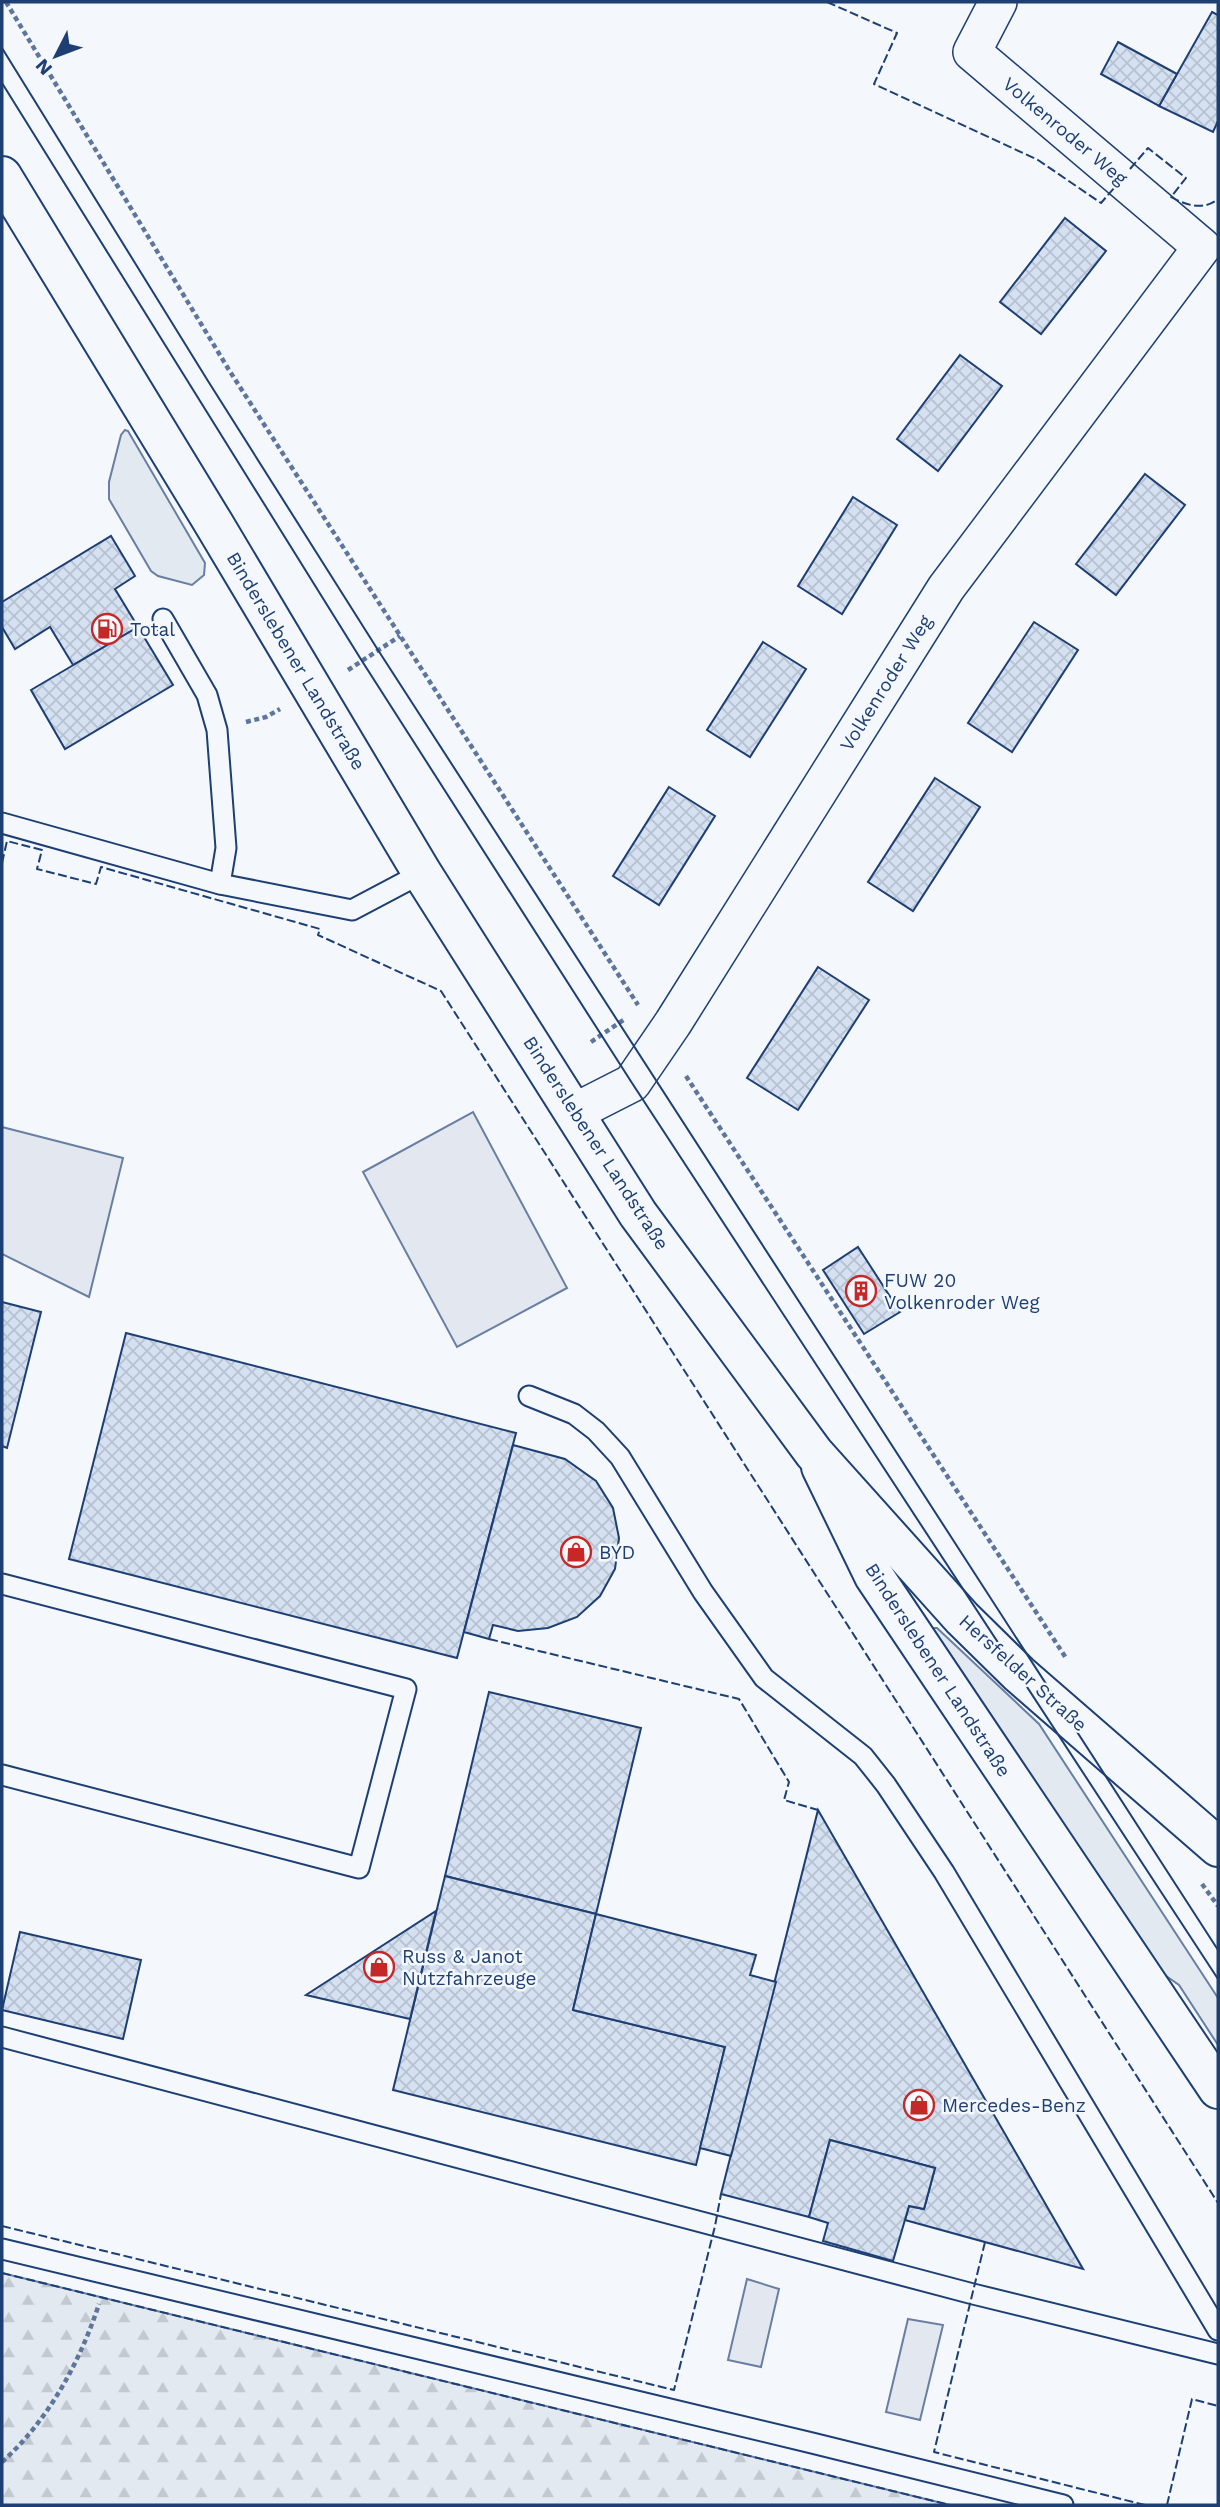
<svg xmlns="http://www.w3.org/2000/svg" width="1220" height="2507" font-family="'Work Sans',sans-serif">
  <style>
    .green { fill: #e3e9f0; stroke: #687fa3; stroke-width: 2 }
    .forest { fill: url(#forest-firs); stroke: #687fa3; stroke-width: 2 }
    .parking { fill: #e3e8f0; stroke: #687fa3; stroke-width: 2 }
    .building { fill: url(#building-cross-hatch); stroke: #1d3f73; stroke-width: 2 }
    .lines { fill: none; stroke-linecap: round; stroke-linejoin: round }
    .service-casing { stroke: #1d3f73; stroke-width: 23 }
    .minor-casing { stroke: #1d3f73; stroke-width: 40 }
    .tertiary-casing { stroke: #1d3f73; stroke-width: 42 }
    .secondary-casing { stroke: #1d3f73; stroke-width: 42 }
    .path { stroke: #5e769c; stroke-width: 4.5; stroke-dasharray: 5 3.5; stroke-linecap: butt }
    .service { stroke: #f4f7fb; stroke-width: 19 }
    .minor { stroke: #f4f7fb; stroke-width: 37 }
    .tertiary { stroke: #f4f7fb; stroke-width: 38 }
    .secondary { stroke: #f4f7fb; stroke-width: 38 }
    .tram { stroke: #1d3f73; stroke-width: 2 }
    .fence { stroke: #1d3f73; stroke-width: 2; stroke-dasharray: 9 3.5; stroke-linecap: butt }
    .labels { text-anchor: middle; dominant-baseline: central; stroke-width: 5; stroke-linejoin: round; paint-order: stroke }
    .street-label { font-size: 19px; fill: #1d3f73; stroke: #f4f7fb }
    .poi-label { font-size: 19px; fill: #1d3f73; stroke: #f4f7fb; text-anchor: start }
  </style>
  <defs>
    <pattern id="forest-firs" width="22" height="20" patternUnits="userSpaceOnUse" patternTransform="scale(1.75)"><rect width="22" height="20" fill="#e3e9f0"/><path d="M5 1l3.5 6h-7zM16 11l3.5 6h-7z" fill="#c2c9d1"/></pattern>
    <pattern id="building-cross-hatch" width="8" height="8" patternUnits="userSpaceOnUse" patternTransform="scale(1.75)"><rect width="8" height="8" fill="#d5e0f0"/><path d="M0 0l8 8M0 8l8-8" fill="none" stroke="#b6c1d1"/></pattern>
  </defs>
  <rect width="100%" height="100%" fill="#f4f7fb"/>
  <g class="green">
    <path d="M125,430L128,431L205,563L204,575L192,585L158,576L151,571L109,499V482L121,435Z"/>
    <path d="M932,1628H937L1039,1724L1218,1998V2045L1179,1985L1146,1962Z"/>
  </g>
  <path class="forest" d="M2,2273L950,2505H2Z"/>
  <g class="parking">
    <path d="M473,1112L567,1288L457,1347L363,1172Z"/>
    <path d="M2,1127L123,1158L89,1297L2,1254Z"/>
    <path d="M747,2279L779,2289L761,2367L728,2360Z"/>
    <path d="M908,2319L943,2325L920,2420L886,2412Z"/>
  </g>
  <g class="building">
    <path d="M1212,12L1218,15V121L1213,132L1159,106Z"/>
    <path d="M1118,42L1177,74L1159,106L1101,74Z"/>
    <path d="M1065,218L1106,251L1041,334L1000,302Z"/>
    <path d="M960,355L1002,386L938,471L897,439Z"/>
    <path d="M1145,474L1185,505L1116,595L1076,564Z"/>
    <path d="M853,497L897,525L842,614L798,586Z"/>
    <path d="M111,536L135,576L115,589L138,627L73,665L50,627L15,649L2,627V602Z"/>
    <path d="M1034,622L1078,650L1012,752L968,723Z"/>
    <path d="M138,627L173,685L65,749L31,690Z"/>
    <path d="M763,642L806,669L750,757L707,730Z"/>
    <path d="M935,778L980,807L913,911L868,882Z"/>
    <path d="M669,787L715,816L659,905L613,876Z"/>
    <path d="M818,967L869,1000L798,1110L747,1078Z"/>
    <path d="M858,1247L900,1312L864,1334L823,1270Z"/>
    <path d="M2,1302L41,1312L7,1448L2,1446Z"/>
    <path d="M126,1333L516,1433L457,1658L69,1559Z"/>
    <path d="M513,1445L565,1459L596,1481L613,1508L619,1538L615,1569L600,1596L577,1617L548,1628L518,1631L493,1625L489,1639L464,1632Z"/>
    <path d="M489,1692L641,1728L596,1914L445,1876Z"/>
    <path d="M818,1810L1083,2269L905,2220L909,2206L924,2209L935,2168L830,2140L809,2217L721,2194Z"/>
    <path d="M445,1876L596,1914L573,2010L725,2047L696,2165L393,2090Z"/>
    <path d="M436,1911L410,2019L306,1995Z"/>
    <path d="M596,1914L756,1955L750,1975L776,1982L731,2156L700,2148L725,2047L573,2010Z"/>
    <path d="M20,1932L141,1960L123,2039L2,2010Z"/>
    <path d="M830,2140L935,2168L924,2209L909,2206L893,2261L823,2241L828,2223L809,2217Z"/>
  </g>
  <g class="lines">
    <g class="service-casing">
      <g id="service">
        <path d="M163,619L207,695L217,730L226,848L220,884L352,910L422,873"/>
        <path d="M2,823L220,884"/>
        <path d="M529,1396L574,1414L596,1431L620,1457L703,1592L764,1678L863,1756L886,1785L944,1872L1218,2330"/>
        <path d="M2,1584L406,1689L359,1868L2,1775"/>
        <path d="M2,2037L973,2294L1218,2354"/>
        <path d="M2,2249L812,2443L1063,2505"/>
      </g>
    </g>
    <g class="minor-casing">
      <path id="minor" d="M575,1112L632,1083L673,1023L946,588L1202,247L972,52L998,2"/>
    </g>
    <g class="tertiary-casing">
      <path id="tertiary" d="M821,1467L874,1576L1218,2089"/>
    </g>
    <g class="secondary-casing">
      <path id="secondary" d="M2,176L214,524L422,873L638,1214L814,1453L962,1618L1019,1674L1218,1847"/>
    </g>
    <g class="path">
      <path d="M6,2L229,370L638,1005"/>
      <path d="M348,670L400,636"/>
      <path d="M246,722L266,717L280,709"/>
      <path d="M591,1042L625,1019"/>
      <path d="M686,1076L1066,1658"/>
      <path d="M1202,1884L1218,1906"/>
      <path d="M2,2462C48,2421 80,2362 99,2304"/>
    </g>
    <use href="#service" class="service"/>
    <use href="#minor" class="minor"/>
    <use href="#tertiary" class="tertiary"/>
    <use href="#secondary" class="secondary"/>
    <g class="tram">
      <path d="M2,48L208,381L378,650L1218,1950"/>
      <path d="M2,83L362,661L632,1083L1218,1979"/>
    </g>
    <g class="fence">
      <path d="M827,2L897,33L874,84L1038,160L1101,203L1114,188"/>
      <path d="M1130,169L1148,148L1186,178L1171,197C1185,205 1204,211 1218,199"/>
      <path d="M2,863L7,841L42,850L37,869L96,884L101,867L320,929L318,935L441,991L1218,2203"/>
      <path d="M489,1639L739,1699L789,1782L784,1800L818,1810"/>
      <path d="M2,2226L674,2390L715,2226L721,2194"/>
      <path d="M985,2242L934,2452L1145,2505"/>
      <path d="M2,2273L950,2505"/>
      <path d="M1167,2505L1192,2399L1218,2406"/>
    </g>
  </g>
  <defs>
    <g id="fuel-ring" transform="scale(1.575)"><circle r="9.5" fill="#f4f7fb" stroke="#c62828" stroke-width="1.5"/><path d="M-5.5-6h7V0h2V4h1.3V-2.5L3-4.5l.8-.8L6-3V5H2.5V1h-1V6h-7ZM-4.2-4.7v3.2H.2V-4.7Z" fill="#c62828"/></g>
    <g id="building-ring" transform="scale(1.575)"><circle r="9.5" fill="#f4f7fb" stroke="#c62828" stroke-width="1.5"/><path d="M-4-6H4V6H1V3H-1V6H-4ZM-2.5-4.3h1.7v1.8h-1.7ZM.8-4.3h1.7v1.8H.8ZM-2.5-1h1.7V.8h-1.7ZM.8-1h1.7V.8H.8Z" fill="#c62828"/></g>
    <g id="shop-ring" transform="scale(1.575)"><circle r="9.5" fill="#f4f7fb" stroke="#c62828" stroke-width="1.5"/><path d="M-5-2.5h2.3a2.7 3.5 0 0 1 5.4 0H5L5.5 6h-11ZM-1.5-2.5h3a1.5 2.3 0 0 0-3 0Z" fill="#c62828"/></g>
  </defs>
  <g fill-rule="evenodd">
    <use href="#fuel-ring" x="107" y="629"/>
    <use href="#building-ring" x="861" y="1291"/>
    <use href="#shop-ring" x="576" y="1552"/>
    <use href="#shop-ring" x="379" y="1967"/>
    <use href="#shop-ring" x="919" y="2105"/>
  </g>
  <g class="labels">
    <g class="street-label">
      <text transform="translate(1065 131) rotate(40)">Volkenroder Weg</text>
      <text transform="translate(296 661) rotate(59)">Binderslebener Landstraße</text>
      <text transform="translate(886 683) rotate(-58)">Volkenroder Weg</text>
      <text transform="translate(596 1143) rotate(57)">Binderslebener Landstraße</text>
      <text transform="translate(938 1670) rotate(57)">Binderslebener Landstraße</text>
      <text transform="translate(1023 1673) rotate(42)">Hersfelder Straße</text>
    </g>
    <g class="poi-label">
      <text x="130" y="629">Total</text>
      <text x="884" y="1280">FUW 20<tspan x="884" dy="22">Volkenroder Weg</tspan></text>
      <text x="599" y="1552">BYD</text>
      <text x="402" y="1956">Russ &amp; Janot<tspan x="402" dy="22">Nutzfahrzeuge</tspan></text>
      <text x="942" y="2105">Mercedes-Benz</text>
    </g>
  </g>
  <rect width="1220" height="2507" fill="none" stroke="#1d3f73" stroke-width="7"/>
  <g transform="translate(56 56) rotate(228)" stroke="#f4f7fb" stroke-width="5" paint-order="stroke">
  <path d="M0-5L12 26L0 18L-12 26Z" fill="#1d3f73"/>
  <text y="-10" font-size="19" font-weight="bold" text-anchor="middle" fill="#1d3f73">N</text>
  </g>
</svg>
